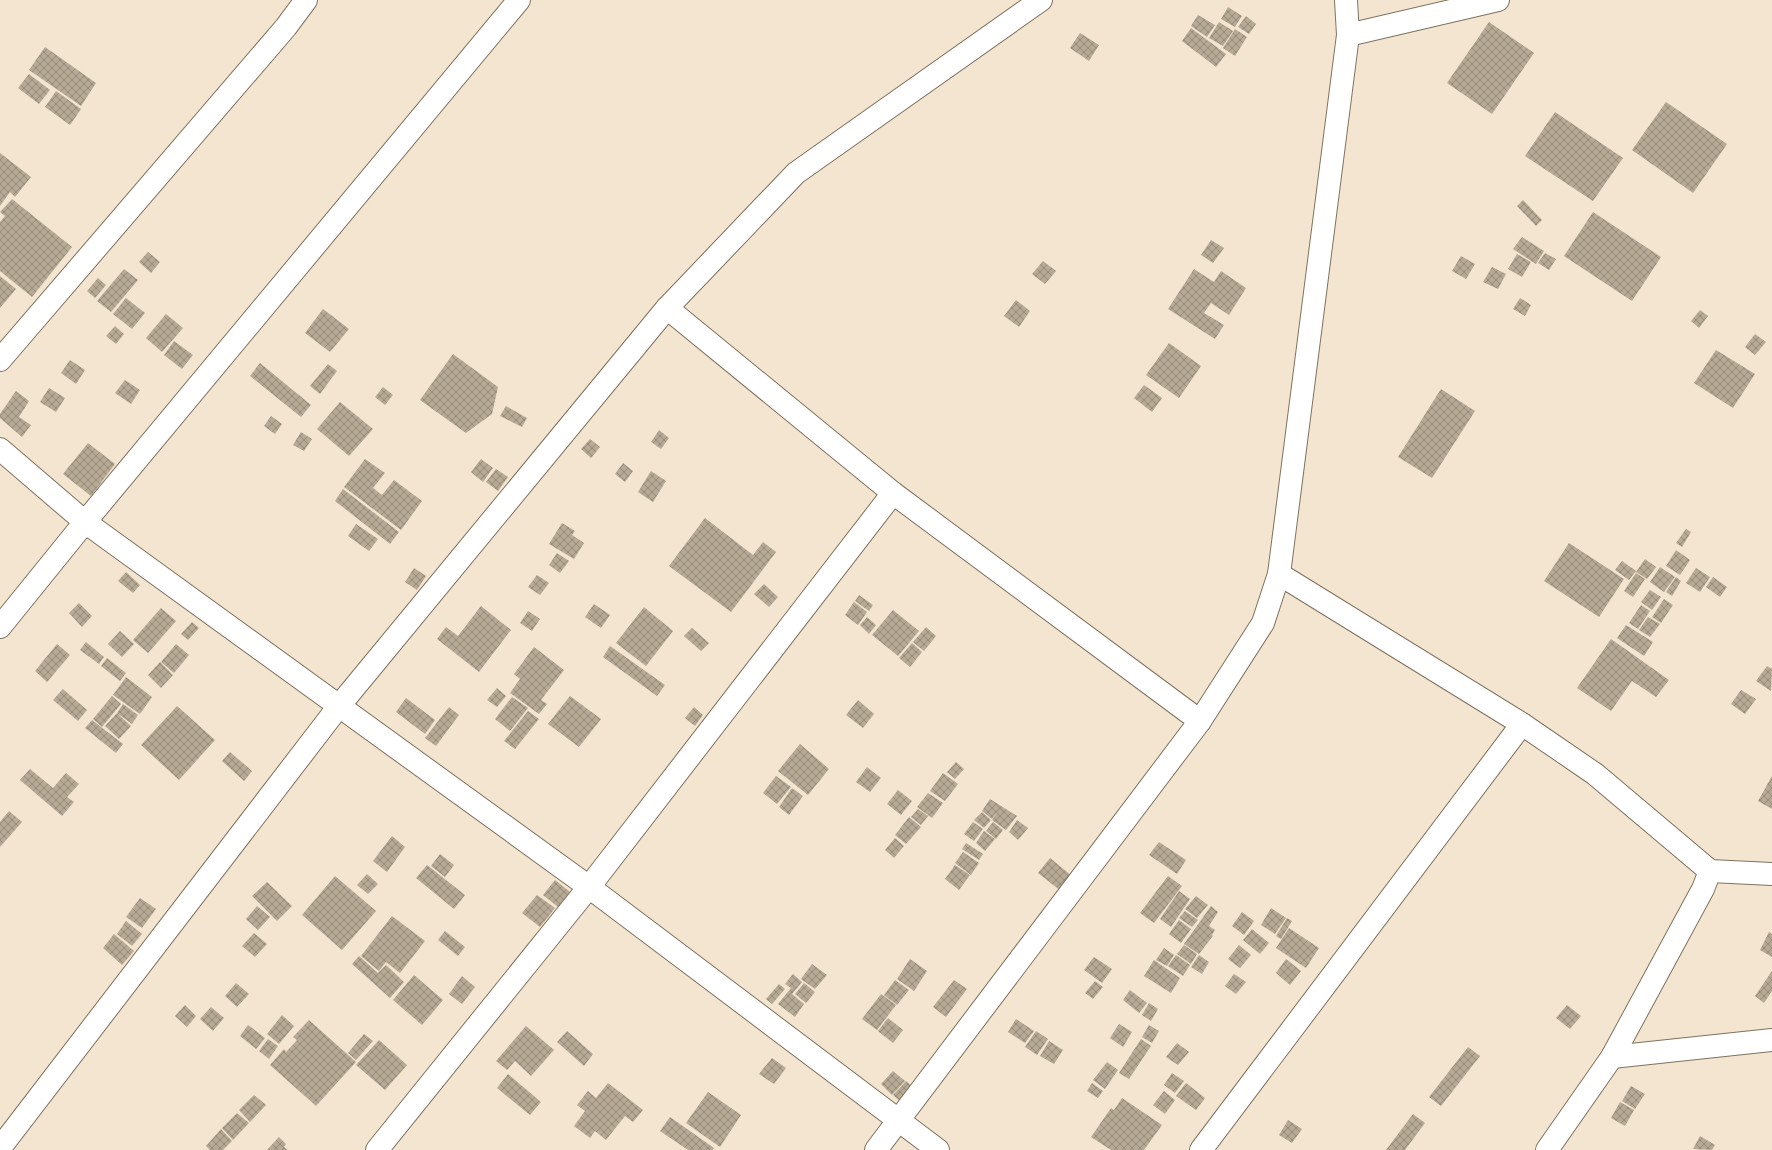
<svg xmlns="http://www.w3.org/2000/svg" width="1772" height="1150" font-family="Karla,sans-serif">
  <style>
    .building { fill: url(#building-cross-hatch) }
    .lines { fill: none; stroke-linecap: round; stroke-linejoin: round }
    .minor-casing { stroke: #7f725f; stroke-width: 24 }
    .minor { stroke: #fff; stroke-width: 22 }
  </style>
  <defs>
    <pattern id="building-cross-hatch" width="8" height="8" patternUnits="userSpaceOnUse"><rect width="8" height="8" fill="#b7aa95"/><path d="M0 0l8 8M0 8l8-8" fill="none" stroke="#968b7a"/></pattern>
  </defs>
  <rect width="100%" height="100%" fill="#f4e5d0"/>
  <g class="building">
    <path d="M1228,7L1242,16L1235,27L1221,19Z"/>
    <path d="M1198,15L1215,25L1207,37L1191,26Z"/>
    <path d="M1246,16L1256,24L1249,34L1238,27Z"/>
    <path d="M1219,22L1233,31L1223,46L1209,38Z"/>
    <path d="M1489,22L1534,53L1492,114L1447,83Z"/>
    <path d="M1191,28L1226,54L1216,67L1182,41Z"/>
    <path d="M1235,29L1247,37L1235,56L1223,48Z"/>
    <path d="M1080,33L1099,45L1089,61L1070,48Z"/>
    <path d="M45,47L96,83L81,106L29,70Z"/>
    <path d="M29,74L50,90L39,104L18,88Z"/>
    <path d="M56,91L81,109L70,125L45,107Z"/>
    <path d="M1666,102L1727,144L1693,193L1632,150Z"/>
    <path d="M1555,112L1623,158L1593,201L1525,156Z"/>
    <path d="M0,153L31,177L15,197L10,192L0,206Z"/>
    <path d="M12,199L72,247L32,297L0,271V222L5,216L0,212Z"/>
    <path d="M1523,200L1542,220L1536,226L1517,206Z"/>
    <path d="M1593,212L1661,257L1632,301L1564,256Z"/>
    <path d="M1522,237L1544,251L1536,264L1513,249Z"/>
    <path d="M1211,240L1224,248L1213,263L1201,255Z"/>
    <path d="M148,252L160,262L151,273L139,262Z"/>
    <path d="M1545,253L1556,259L1549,270L1538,263Z"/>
    <path d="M1517,254L1531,262L1522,277L1508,269Z"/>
    <path d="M1461,256L1475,264L1466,279L1452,271Z"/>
    <path d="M1043,261L1056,271L1045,284L1032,274Z"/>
    <path d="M1492,267L1506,274L1498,289L1483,282Z"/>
    <path d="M124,269L138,280L111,312L97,301Z"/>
    <path d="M1194,269L1214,282L1221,271L1246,288L1229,315L1211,303L1204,313L1224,325L1215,339L1168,309Z"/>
    <path d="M0,276L16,289L0,308Z"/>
    <path d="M98,278L106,285L95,298L87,291Z"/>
    <path d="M126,298L145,313L132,329L113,314Z"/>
    <path d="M1520,298L1531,305L1525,316L1513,309Z"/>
    <path d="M1016,300L1030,311L1019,327L1004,316Z"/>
    <path d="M323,309L349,329L330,352L305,333Z"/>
    <path d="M1700,310L1708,316L1699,328L1691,321Z"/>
    <path d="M166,314L183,328L162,352L146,338Z"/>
    <path d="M115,326L124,334L116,344L106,336Z"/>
    <path d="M1755,334L1766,342L1755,355L1745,347Z"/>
    <path d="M174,341L193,355L182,369L164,355Z"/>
    <path d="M1169,343L1201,366L1179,398L1146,375Z"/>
    <path d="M1716,350L1755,374L1733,408L1694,383Z"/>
    <path d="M453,354L498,387L492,414L466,433L420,400Z"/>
    <path d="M70,360L85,370L76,384L61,373Z"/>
    <path d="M260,363L311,405L301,417L250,376Z"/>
    <path d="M328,364L337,371L320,394L310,386Z"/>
    <path d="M125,380L140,390L131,404L115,393Z"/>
    <path d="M1144,385L1162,398L1152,412L1134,398Z"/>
    <path d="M383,387L393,395L385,405L375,397Z"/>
    <path d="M49,388L65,398L56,412L40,402Z"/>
    <path d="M1441,389L1475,411L1432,478L1398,457Z"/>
    <path d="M16,391L29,401L19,417L31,425L22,437L0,418V414Z"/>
    <path d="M340,402L373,429L349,456L317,429Z"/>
    <path d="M506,406L527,418L522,427L500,416Z"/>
    <path d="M271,416L282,424L275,434L264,426Z"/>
    <path d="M659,430L669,438L661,449L651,442Z"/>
    <path d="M301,432L312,439L304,451L293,445Z"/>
    <path d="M590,439L600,447L591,458L581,449Z"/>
    <path d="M88,443L115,464L91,496L63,474Z"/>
    <path d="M365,459L385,473L373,488L382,495L394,480L422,501L401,530L344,487Z"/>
    <path d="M481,459L493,468L483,482L471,472Z"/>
    <path d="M623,463L633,471L625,482L615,474Z"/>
    <path d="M496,469L508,477L498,491L486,482Z"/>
    <path d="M651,471L666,481L653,502L638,492Z"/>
    <path d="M343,489L399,532L390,544L335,501Z"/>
    <path d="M705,518L753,555L763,542L776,552L731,612L669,566Z"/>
    <path d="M562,523L575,531L572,535L584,543L574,559L549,544Z"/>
    <path d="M356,524L378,539L369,551L348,536Z"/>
    <path d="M1686,529L1691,532L1682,547L1676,543Z"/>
    <path d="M1569,543L1624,579L1599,617L1544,581Z"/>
    <path d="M1676,550L1690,560L1680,575L1666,566Z"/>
    <path d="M557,553L569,561L560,573L549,565Z"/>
    <path d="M1645,559L1656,567L1647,579L1636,572Z"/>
    <path d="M1622,561L1636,571L1629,580L1615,570Z"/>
    <path d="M1660,567L1675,577L1664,592L1650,582Z"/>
    <path d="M414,568L426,576L417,590L405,582Z"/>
    <path d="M1696,568L1710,577L1700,592L1686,583Z"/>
    <path d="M126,572L140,585L133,593L118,581Z"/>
    <path d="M1636,573L1645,579L1633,597L1624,591Z"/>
    <path d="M537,575L549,583L540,595L528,587Z"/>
    <path d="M1676,577L1681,581L1672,596L1666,592Z"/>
    <path d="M1713,577L1727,587L1720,597L1706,587Z"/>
    <path d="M764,584L778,597L769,607L754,594Z"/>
    <path d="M1650,590L1661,597L1652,610L1641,602Z"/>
    <path d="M859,595L873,605L869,611L855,601Z"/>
    <path d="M1664,599L1673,605L1661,623L1652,617Z"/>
    <path d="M854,602L867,612L858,625L845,615Z"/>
    <path d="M79,603L92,616L82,627L69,613Z"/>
    <path d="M594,604L610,615L601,628L585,617Z"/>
    <path d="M1641,605L1650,611L1638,629L1629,623Z"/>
    <path d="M481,606L511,630L479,672L437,639L446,627L458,636Z"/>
    <path d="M644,607L673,631L646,666L616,643Z"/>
    <path d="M161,608L176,621L148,653L133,640Z"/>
    <path d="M893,610L919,631L898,656L872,635Z"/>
    <path d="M528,611L540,619L532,631L520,623Z"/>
    <path d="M867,617L876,625L869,634L860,625Z"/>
    <path d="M1648,617L1660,624L1650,637L1639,630Z"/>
    <path d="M192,622L199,628L188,640L181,634Z"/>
    <path d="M1626,625L1653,642L1644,656L1617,638Z"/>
    <path d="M926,627L936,636L924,651L913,642Z"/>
    <path d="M692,628L709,643L701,651L684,636Z"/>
    <path d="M120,631L134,644L122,657L108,644Z"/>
    <path d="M1611,639L1669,680L1656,697L1632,681L1611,711L1577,688Z"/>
    <path d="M86,642L104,657L99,664L80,650Z"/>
    <path d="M912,643L922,652L910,667L899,658Z"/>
    <path d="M57,644L70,655L47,682L35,671Z"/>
    <path d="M176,644L189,655L174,673L161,662Z"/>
    <path d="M610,646L665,685L657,696L603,657Z"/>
    <path d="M534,647L564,670L541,700L547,704L539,714L510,693L520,679L514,674Z"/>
    <path d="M107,658L126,673L120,681L101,666Z"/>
    <path d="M160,662L173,675L161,688L148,675Z"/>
    <path d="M1767,666L1772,669L1771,691L1756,681Z"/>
    <path d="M126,677L152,697L140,714L113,695Z"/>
    <path d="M497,688L506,696L497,707L487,700Z"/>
    <path d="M63,689L87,710L78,721L53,700Z"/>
    <path d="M1741,690L1756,699L1745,714L1731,704Z"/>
    <path d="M112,696L121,704L102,727L93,719Z"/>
    <path d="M570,696L601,719L579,747L548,724Z"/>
    <path d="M512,697L528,708L510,731L495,719Z"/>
    <path d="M406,698L435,720L425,734L396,712Z"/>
    <path d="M858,700L874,714L863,728L846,715Z"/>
    <path d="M123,704L138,715L132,724L117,713Z"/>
    <path d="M177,706L215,740L179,780L141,745Z"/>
    <path d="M449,707L459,715L436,746L425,738Z"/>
    <path d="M694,707L703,715L695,726L685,718Z"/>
    <path d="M528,711L539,719L515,749L504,741Z"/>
    <path d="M117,713L131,726L119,739L105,726Z"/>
    <path d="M92,720L123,744L116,753L85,728Z"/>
    <path d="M800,744L829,769L808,795L778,771Z"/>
    <path d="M230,752L252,771L244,781L222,761Z"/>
    <path d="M956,762L964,769L955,779L947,772Z"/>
    <path d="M867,767L881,778L870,792L856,782Z"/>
    <path d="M30,769L53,788L66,773L79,784L67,797L74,802L62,816L20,780Z"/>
    <path d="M943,773L958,784L945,801L930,791Z"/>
    <path d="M776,776L791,787L777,804L763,793Z"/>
    <path d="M1772,776V809L1758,801Z"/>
    <path d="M792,788L803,796L789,815L779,807Z"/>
    <path d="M898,790L912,801L901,815L887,804Z"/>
    <path d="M928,793L943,803L932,818L917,807Z"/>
    <path d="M990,799L1017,816L1006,830L992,820L998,811L992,819L982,811Z"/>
    <path d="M918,809L928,816L921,825L911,817Z"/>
    <path d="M9,811L22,822L0,847V822Z"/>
    <path d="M982,812L991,820L984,828L974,820Z"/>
    <path d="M909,817L921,827L906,844L895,835Z"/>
    <path d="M1017,820L1028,828L1018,840L1009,832Z"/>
    <path d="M973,822L983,829L974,841L964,834Z"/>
    <path d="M993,822L1003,830L996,839L986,831Z"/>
    <path d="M984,831L995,839L985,851L976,843Z"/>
    <path d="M392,836L405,847L387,872L373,861Z"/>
    <path d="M895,838L904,846L894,858L885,850Z"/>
    <path d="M1159,842L1186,860L1177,874L1149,855Z"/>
    <path d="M966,843L983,854L979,860L962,849Z"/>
    <path d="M963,852L979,863L971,875L955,863Z"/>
    <path d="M440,854L454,865L445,877L431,866Z"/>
    <path d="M1050,858L1072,876L1061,891L1038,873Z"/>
    <path d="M427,865L465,895L454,909L416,878Z"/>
    <path d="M955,865L970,875L959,890L945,879Z"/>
    <path d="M367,874L378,884L368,894L357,885Z"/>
    <path d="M335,876L376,911L342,950L302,915Z"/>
    <path d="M1168,876L1182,886L1154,923L1140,913Z"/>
    <path d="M555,880L570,892L558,907L543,895Z"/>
    <path d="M267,882L292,906L277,921L252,896Z"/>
    <path d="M1179,891L1190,899L1171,927L1160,919Z"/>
    <path d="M537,895L555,908L540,927L522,913Z"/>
    <path d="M1196,896L1208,905L1197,918L1185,909Z"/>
    <path d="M140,898L156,909L142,928L126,917Z"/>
    <path d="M257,906L270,917L258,930L246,919Z"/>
    <path d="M1211,906L1218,912L1209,926L1215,930L1212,935L1207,931L1213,936L1199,954L1184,944Z"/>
    <path d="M1271,908L1286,918L1275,934L1261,925Z"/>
    <path d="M1185,911L1198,920L1192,927L1179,918Z"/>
    <path d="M1242,912L1254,921L1244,935L1232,926Z"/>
    <path d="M392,916L425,941L400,973L386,962L379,971L361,956Z"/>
    <path d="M1287,918L1292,921L1281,939L1276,936Z"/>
    <path d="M1179,920L1191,929L1181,943L1169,934Z"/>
    <path d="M126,921L142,934L132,946L117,934Z"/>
    <path d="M1289,928L1319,948L1306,968L1276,948Z"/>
    <path d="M1252,929L1269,943L1260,954L1243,940Z"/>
    <path d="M445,931L465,947L458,956L438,940Z"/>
    <path d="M1769,932L1772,934V957L1760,950Z"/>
    <path d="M254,933L267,944L255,957L242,946Z"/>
    <path d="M114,934L134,951L122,965L103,948Z"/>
    <path d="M1184,945L1197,954L1191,964L1177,954Z"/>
    <path d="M1239,945L1251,955L1240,968L1228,959Z"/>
    <path d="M1164,948L1174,955L1167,966L1156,960Z"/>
    <path d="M1176,955L1190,965L1183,976L1168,966Z"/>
    <path d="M1199,955L1209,962L1202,974L1191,967Z"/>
    <path d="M359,956L378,973L386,965L404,982L390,998L352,964Z"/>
    <path d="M1094,957L1112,969L1102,983L1084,970Z"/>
    <path d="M910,959L927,971L914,991L897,979Z"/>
    <path d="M1286,959L1301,971L1290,985L1276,973Z"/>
    <path d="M1154,960L1180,978L1171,993L1144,976Z"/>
    <path d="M812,964L827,975L815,989L801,979Z"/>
    <path d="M1772,971V991L1764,1003L1755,996Z"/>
    <path d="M793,974L802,982L792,994L804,1004L795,1017L778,1004L791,988L785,984Z"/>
    <path d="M1234,974L1246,982L1236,994L1225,986Z"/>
    <path d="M414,975L443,1000L422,1025L393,1000Z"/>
    <path d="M462,976L475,987L462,1004L449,994Z"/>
    <path d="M895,980L909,990L897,1005L884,995Z"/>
    <path d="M954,980L967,989L946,1017L933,1007Z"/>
    <path d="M1095,981L1103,987L1093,999L1085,993Z"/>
    <path d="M236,983L249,994L237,1007L225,996Z"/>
    <path d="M804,983L815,992L806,1003L795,994Z"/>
    <path d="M779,984L785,989L772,1004L766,999Z"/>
    <path d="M1130,990L1147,1003L1139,1013L1123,1000Z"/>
    <path d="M881,994L896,1005L877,1030L862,1019Z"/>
    <path d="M1149,1003L1158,1009L1151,1021L1142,1015Z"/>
    <path d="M185,1005L196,1016L187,1027L175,1016Z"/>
    <path d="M1567,1005L1581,1016L1570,1029L1556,1018Z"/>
    <path d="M211,1007L224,1018L213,1031L200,1019Z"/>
    <path d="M282,1015L294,1026L279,1044L267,1034Z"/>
    <path d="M888,1018L903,1030L893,1043L878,1031Z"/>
    <path d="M1016,1019L1034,1031L1025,1043L1008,1032Z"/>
    <path d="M309,1020L356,1062L316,1106L270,1065L284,1049L286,1052L297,1040L293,1037Z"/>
    <path d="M1119,1024L1132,1032L1123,1047L1110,1038Z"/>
    <path d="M248,1025L265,1038L256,1049L240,1036Z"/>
    <path d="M1149,1025L1159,1031L1152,1043L1142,1037Z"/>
    <path d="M526,1026L554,1050L531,1076L515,1061L507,1070L496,1061Z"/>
    <path d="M567,1031L593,1054L584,1066L557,1042Z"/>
    <path d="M1036,1031L1048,1039L1037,1055L1025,1047Z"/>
    <path d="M364,1034L373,1041L356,1060L348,1053Z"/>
    <path d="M268,1039L278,1046L269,1059L259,1051Z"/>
    <path d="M1141,1039L1151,1046L1129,1079L1119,1073Z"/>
    <path d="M379,1040L407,1065L385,1090L356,1065Z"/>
    <path d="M1049,1041L1063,1050L1054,1064L1040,1056Z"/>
    <path d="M1177,1043L1189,1052L1178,1065L1166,1057Z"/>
    <path d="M1468,1047L1480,1056L1441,1106L1429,1097Z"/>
    <path d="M772,1058L786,1068L774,1084L759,1074Z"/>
    <path d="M1107,1062L1118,1070L1105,1089L1093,1080Z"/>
    <path d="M893,1071L905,1081L892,1095L881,1084Z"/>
    <path d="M1172,1073L1184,1081L1175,1093L1164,1085Z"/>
    <path d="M508,1074L541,1102L530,1115L497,1088Z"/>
    <path d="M906,1081L917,1091L905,1106L893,1095Z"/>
    <path d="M608,1083L643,1110L633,1122L625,1116L606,1140L595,1131L590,1138L574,1126L585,1111L577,1105L588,1091L596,1098Z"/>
    <path d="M1092,1083L1103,1091L1098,1098L1087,1091Z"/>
    <path d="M1186,1083L1205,1098L1196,1110L1176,1096Z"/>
    <path d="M1631,1086L1645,1094L1635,1109L1622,1101Z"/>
    <path d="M1164,1091L1175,1100L1165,1114L1153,1105Z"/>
    <path d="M708,1092L741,1115L720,1147L686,1123Z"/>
    <path d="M254,1095L266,1105L250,1122L239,1110Z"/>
    <path d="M1122,1098L1162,1125L1144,1150H1111L1091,1137L1111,1108L1114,1110Z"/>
    <path d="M1620,1102L1634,1110L1625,1126L1611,1118Z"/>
    <path d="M237,1113L249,1123L233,1140L222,1128Z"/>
    <path d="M1413,1114L1425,1123L1405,1150H1386Z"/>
    <path d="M670,1117L714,1148L713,1150H688L660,1131Z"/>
    <path d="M1288,1120L1302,1129L1292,1143L1279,1135Z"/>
    <path d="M221,1129L232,1141L223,1150H210L206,1146Z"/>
    <path d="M1700,1136L1715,1145L1712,1150L1693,1149Z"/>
    <path d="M279,1137L286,1144L284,1147L288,1150H267Z"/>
  </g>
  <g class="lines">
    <g class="minor-casing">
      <g id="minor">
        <path d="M1348,35L1498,0"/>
        <path d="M667,308L893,493L1200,721"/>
        <path d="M0,360L286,27L306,0"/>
        <path d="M0,449L85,522L589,887L938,1150"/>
        <path d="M1279,574L1522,724L1595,774L1710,871L1772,874"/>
        <path d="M0,627L85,522L519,0"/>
        <path d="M1612,1057L1772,1040"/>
        <path d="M0,1148L339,706L667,308L796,173L1041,0"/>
        <path d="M377,1150L589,887L893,493"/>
        <path d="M876,1150L1200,721L1263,623L1279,574L1348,35L1346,0"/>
        <path d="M1201,1150L1522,724"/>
        <path d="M1547,1150L1612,1057L1703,889L1710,871"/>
      </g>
    </g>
    <use href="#minor" class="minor"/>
  </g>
</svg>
